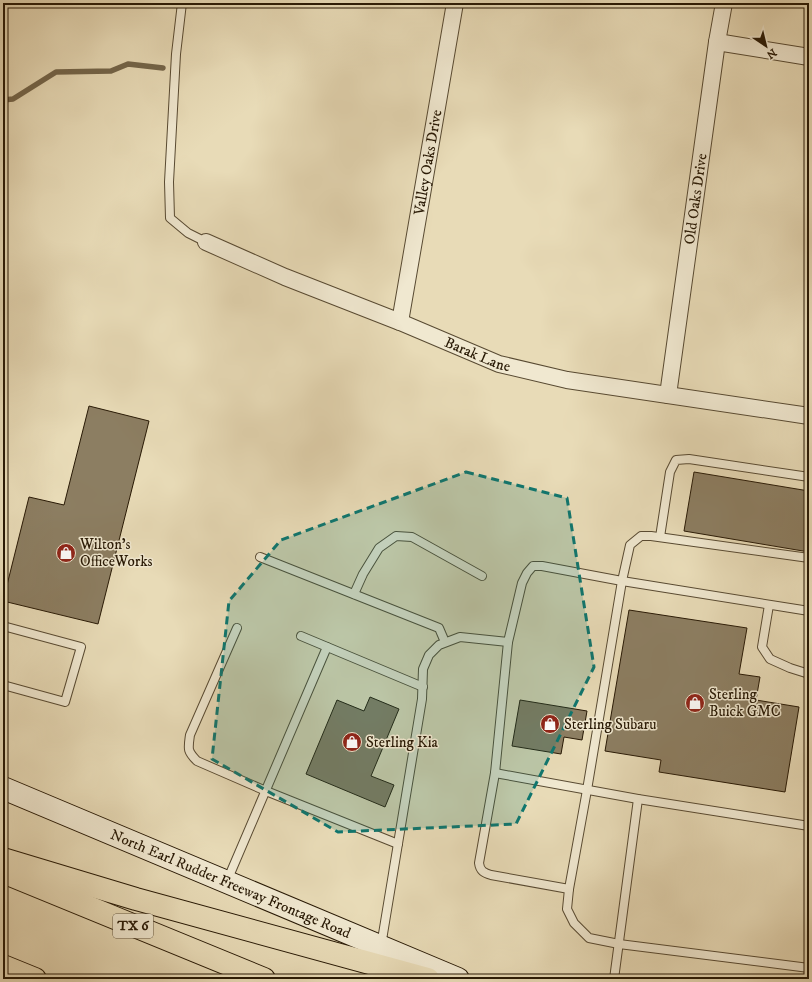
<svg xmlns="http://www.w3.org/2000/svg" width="812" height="982" font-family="'IM FELL DW Pica',serif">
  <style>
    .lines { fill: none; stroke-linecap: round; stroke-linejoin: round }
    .stream { stroke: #74664b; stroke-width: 5.5 }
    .building { fill: #8c7e62; stroke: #281905 }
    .service-casing { stroke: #584a32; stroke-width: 10 }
    .minor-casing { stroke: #584a32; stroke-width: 18 }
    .secondary-casing { stroke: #281905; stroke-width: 24 }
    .motorway-casing { stroke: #281905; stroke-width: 24 }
    .service { stroke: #f0e8d0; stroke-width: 8 }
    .minor { stroke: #f0e8d0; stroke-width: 16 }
    .secondary { stroke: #f0e8d0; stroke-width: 22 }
    .motorway { stroke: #e8dbb7; stroke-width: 22 }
    .marked { fill: #0f766e; fill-opacity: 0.2; stroke: #0f766e; stroke-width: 3; stroke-dasharray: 8 5; stroke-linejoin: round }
    .labels { text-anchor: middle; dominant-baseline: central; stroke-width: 3; stroke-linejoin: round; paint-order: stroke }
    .shield { fill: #f0e8d0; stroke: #645742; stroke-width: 1 }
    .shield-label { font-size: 14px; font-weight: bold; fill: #281905 }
    .street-label { font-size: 15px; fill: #281905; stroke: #f0e8d0 }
    .poi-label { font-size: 15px; fill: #281905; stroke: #f0e8d0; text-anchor: start }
  </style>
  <rect width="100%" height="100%" fill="#e8dbb7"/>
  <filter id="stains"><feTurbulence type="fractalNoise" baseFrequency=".005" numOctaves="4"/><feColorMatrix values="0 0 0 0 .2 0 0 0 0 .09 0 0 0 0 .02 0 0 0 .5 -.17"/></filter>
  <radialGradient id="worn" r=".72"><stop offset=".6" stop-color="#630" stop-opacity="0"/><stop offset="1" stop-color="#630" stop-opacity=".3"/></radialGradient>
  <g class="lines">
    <path class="stream" d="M3,100L13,99L56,72L111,71L128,64L163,68"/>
  </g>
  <g class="building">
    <path d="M89,406L149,421L98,624L3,601L29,497L64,505Z"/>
    <path d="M694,472L809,491V552L684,531Z"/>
    <path d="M629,610L747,628L739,674L760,677L756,700L799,707L785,792L659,772L661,760L605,751Z"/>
    <path d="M370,697L399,709L371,776L394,785L385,807L306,774L337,700L364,711Z"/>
    <path d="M520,700L587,711L582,740L564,737L561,754L512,746Z"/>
  </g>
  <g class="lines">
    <g class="service-casing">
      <g id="service">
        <path d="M182,3L176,54L169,182L170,218L188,233L206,242"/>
        <path d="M660,537L670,472L676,460L689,459L809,477"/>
        <path d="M260,557L439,628L445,642"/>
        <path d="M809,558L651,536H641L630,545L622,581L587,790L569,889L567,909L574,923L589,938L619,944L809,968"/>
        <path d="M354,594L363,574L379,548L396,536L412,537L482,576"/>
        <path d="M769,605L762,647L770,659L790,668L809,674"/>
        <path d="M3,626L81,647L65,702L3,685"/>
        <path d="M237,628L190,735C188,749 187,751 197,761L266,791L398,844"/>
        <path d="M301,636L423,687"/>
        <path d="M495,773L638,799L809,826"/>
        <path d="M227,881L327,647"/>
        <path d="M569,889L491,875C484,873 480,871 479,863L495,773L508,642L522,583L527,573L533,566H542L622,581L809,611"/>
        <path d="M381,946L422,699L423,669L429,655L439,645L460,637L508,642"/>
        <path d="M614,979L638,799"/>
      </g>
    </g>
    <g class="minor-casing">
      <g id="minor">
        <path d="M717,42L809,57"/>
        <path id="s1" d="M206,242L285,277L400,322L499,364L567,380L809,416"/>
        <path id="s2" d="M400,322L455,3"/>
        <path id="s3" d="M668,395L717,42L724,3"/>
      </g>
    </g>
    <g class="secondary-casing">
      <g id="secondary">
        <path id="s4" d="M3,788L458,979"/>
      </g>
    </g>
    <g class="motorway-casing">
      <g id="motorway">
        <path d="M3,859L136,899L428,979"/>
        <path d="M3,872L264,979"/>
        <path d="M3,966L35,979"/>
      </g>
    </g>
    <use href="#service" class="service"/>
    <use href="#minor" class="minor"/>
    <use href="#secondary" class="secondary"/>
    <use href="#motorway" class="motorway"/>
  </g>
  <path class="marked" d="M466,472L567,498L594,667L516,824L338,832L212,759L229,601L281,540Z"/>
  <defs>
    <g id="shop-disc" transform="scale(1)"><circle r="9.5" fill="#8f2418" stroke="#f0e8d0"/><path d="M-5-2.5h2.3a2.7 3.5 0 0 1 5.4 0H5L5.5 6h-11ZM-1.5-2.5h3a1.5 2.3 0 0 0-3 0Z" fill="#fff"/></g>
  </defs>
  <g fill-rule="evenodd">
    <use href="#shop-disc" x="66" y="553"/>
    <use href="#shop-disc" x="695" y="703"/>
    <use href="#shop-disc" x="550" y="724"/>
    <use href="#shop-disc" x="352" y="742"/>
  </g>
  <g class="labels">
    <rect class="shield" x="113" y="914" width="40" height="24" rx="3"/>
    <g class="shield-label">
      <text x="133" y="926">TX 6</text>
    </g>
    <g class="street-label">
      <text stroke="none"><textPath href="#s2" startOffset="162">Valley Oaks Drive</textPath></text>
      <text stroke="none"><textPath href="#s3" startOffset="198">Old Oaks Drive</textPath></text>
      <text stroke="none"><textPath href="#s1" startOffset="294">Barak Lane</textPath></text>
      <text stroke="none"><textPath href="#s4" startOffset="247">North Earl Rudder Freeway Frontage Road</textPath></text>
    </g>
    <g class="poi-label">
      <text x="80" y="544">Wilton's<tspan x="80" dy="17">OfficeWorks</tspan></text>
      <text x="709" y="694">Sterling<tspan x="709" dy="17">Buick GMC</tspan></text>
      <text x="564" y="724">Sterling Subaru</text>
      <text x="366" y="742">Sterling Kia</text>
    </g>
  </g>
  <rect width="812" height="982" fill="none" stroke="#e8dbb7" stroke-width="16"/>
  <rect x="4" y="4" width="804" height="974" fill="none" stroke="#281905" stroke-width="2"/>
  <rect x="8" y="8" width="796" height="966" fill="none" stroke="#281905"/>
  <g transform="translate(766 46) rotate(145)" stroke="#f0e8d0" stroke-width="3" paint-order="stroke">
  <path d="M0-3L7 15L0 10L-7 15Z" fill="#281905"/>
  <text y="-6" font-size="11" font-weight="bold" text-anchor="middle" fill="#281905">N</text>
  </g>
  <rect width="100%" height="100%" filter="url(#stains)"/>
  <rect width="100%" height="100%" fill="url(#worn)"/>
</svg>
